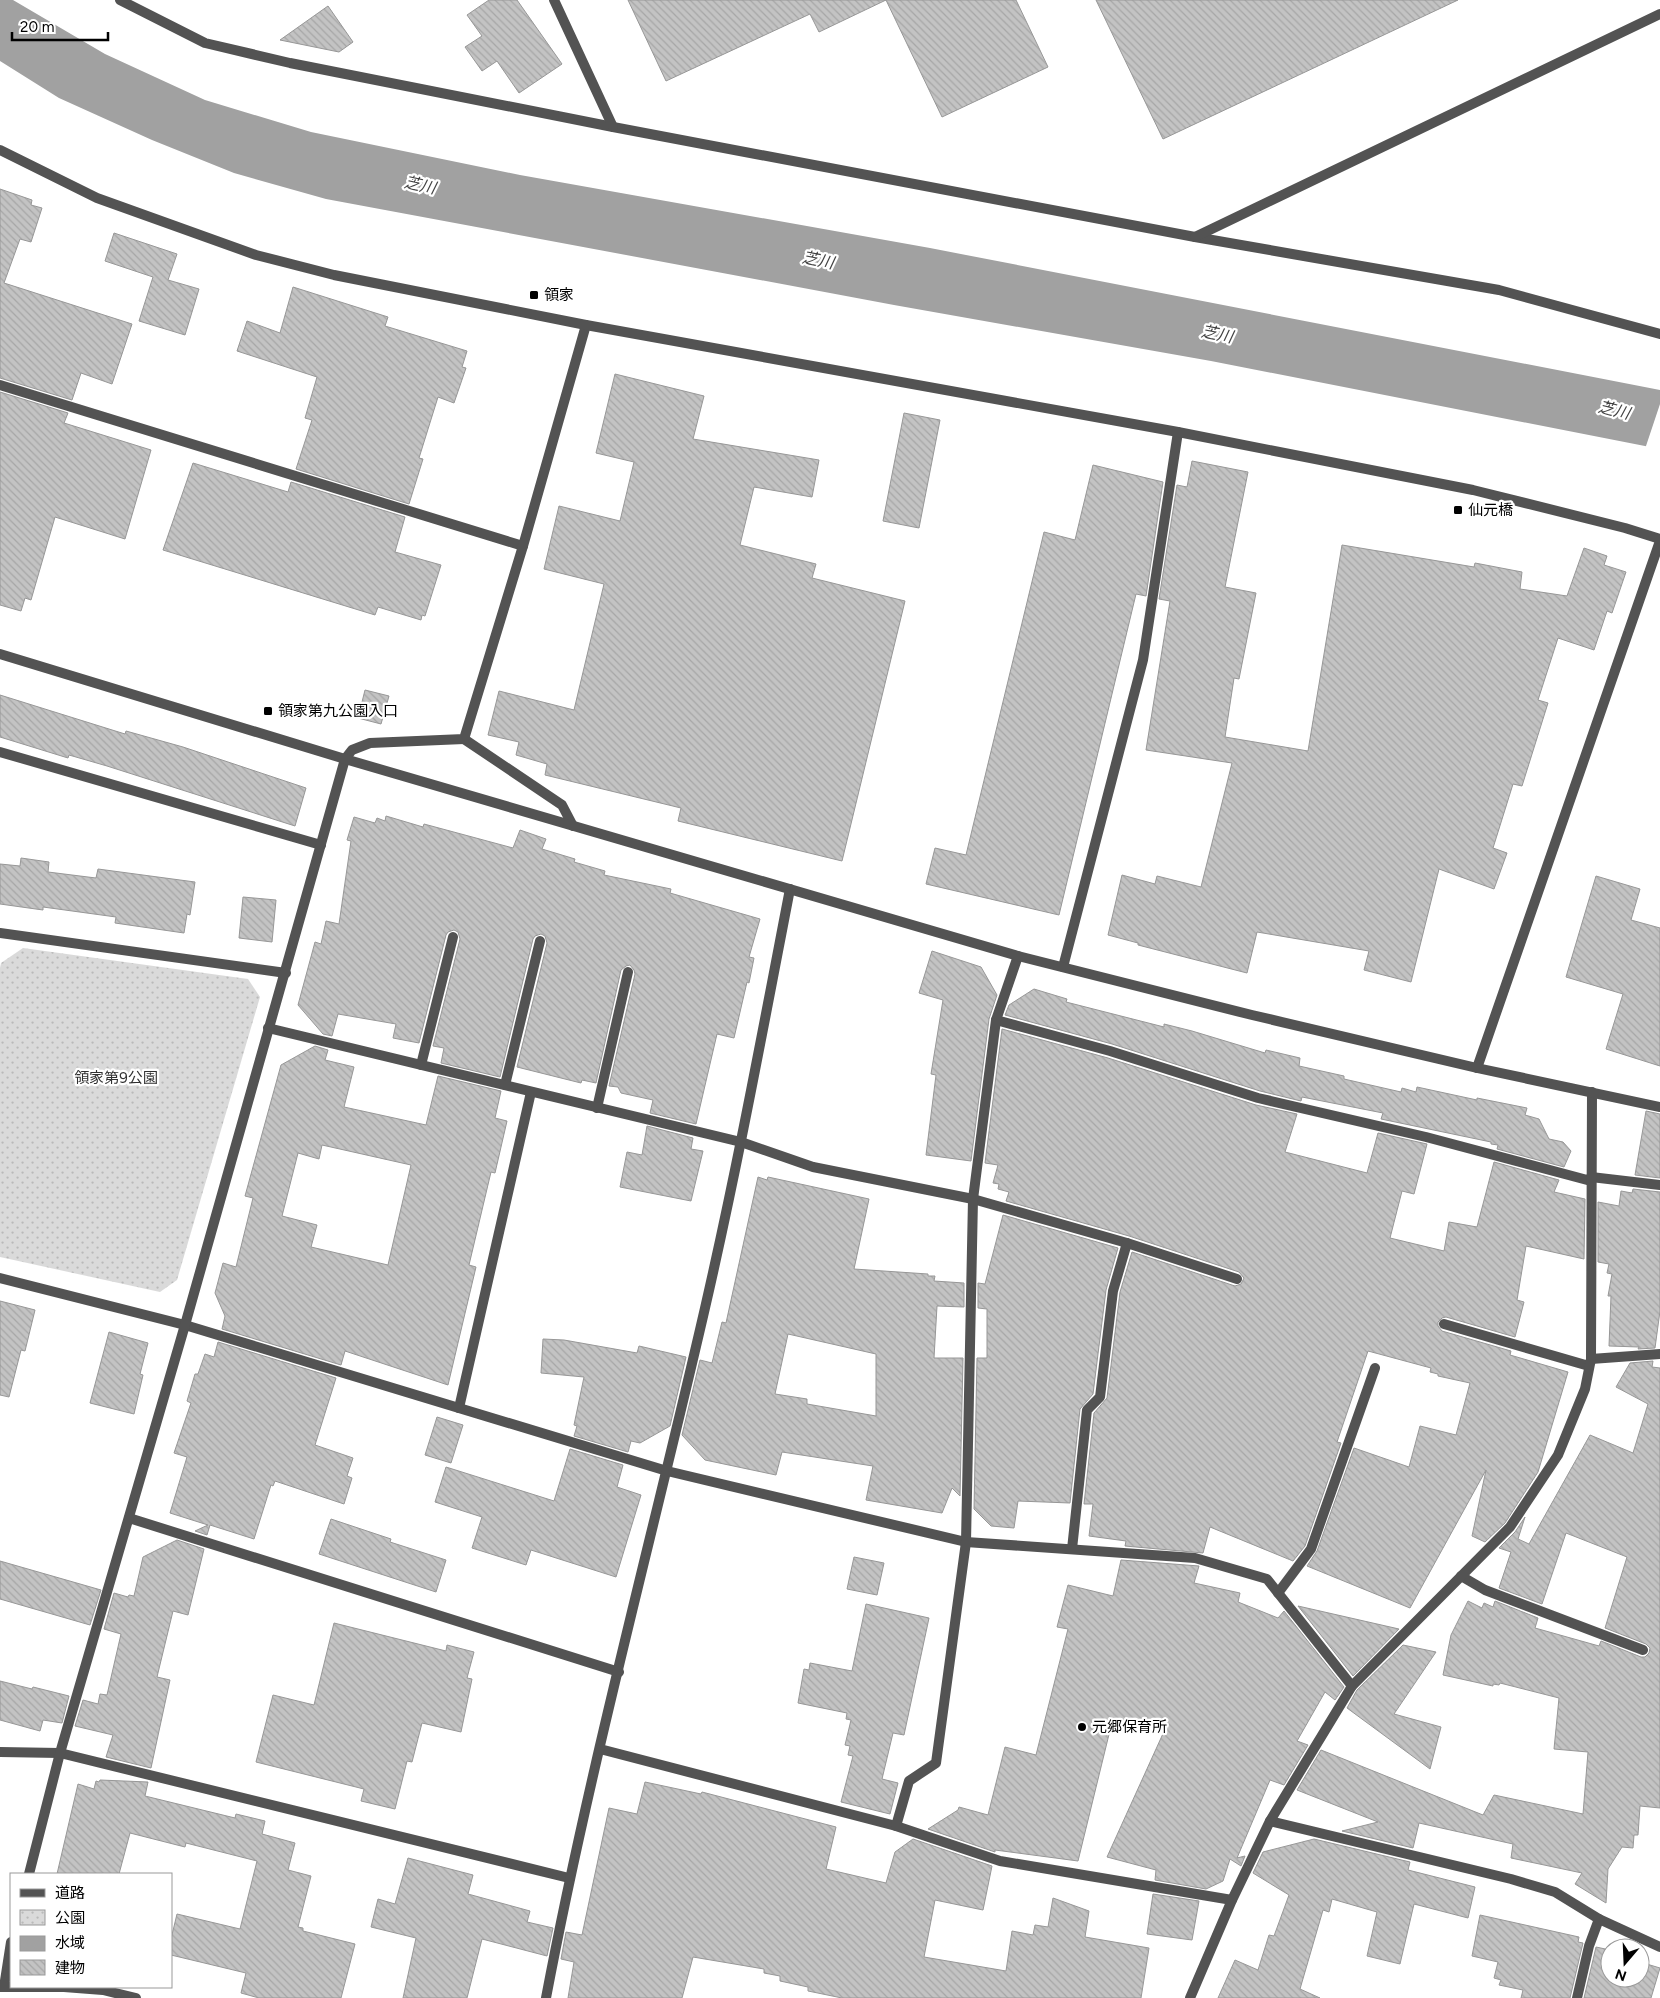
<svg xmlns="http://www.w3.org/2000/svg" width="1660" height="1998" font-family="Figtree,'Noto Sans JP',sans-serif">
  <style>
    .park { fill: url(#park-dots) }
    .water { fill: #a1a1a1 }
    .pier { fill: #fff }
    .building { fill: url(#building-back-hatch); stroke: #979797; fill-rule: evenodd }
    .lines { fill: none; stroke-linecap: round; stroke-linejoin: round }
    .service { stroke: #535353; stroke-width: 10 }
    .minor { stroke: #535353; stroke-width: 10 }
    .tertiary { stroke: #535353; stroke-width: 10 }
    .poi-dot { fill: #000; stroke: #fff; stroke-width: 2 }
    .labels { text-anchor: middle; dominant-baseline: central; stroke-width: 4.5; stroke-linejoin: round; paint-order: stroke }
    .poi-label { font-size: 15px; fill: #000; stroke: #fff; text-anchor: start }
    .park-label { font-size: 15px; fill: #313131; stroke: #fff }
    .water-label { font-size: 16px; font-style: italic; fill: #424242; stroke: #fff }
  </style>
  <defs>
    <pattern id="park-dots" width="8" height="8" patternUnits="userSpaceOnUse" patternTransform="scale(1.25)"><rect width="8" height="8" fill="#dadada"/><path d="M2 2h.1M6 6h.1" fill="none" stroke="#b9b9b9" stroke-width="1.8" stroke-linecap="round"/></pattern>
    <pattern id="building-back-hatch" width="6" height="6" patternUnits="userSpaceOnUse" patternTransform="scale(1.25)"><rect width="6" height="6" fill="#c3c3c3"/><path d="M-1 5l2 2M0 0l6 6M5-1l2 2" fill="none" stroke="#a6a6a6"/></pattern>
  </defs>
  <rect width="100%" height="100%" fill="#fff"/>
  <path class="park" d="M23,948L248,979L260,997L177,1280L160,1292L0,1257V968L1,963Z"/>
  <path class="water" d="M0,0H13L105,54L205,100L311,132L520,175L930,248L1660,390V450L1650,447L1211,361L894,305L326,199L234,173L152,140L59,98L0,61Z"/>
  <path class="pier" d="M1660,404V453L1645,449Z"/>
  <g class="building">
    <path d="M489,0H517L562,64L519,93L497,61L482,71L465,47L482,36L467,15Z"/>
    <path d="M628,0H1016L1048,67L942,117L886,0L819,32L810,14L666,81Z"/>
    <path d="M1096,0H1458L1163,139Z"/>
    <path d="M328,6L353,42L339,52L280,40Z"/>
    <path d="M0,189L32,200L31,205L42,208L31,242L20,239L4,283L132,324L112,384L81,373L72,400L0,378Z"/>
    <path d="M114,233L177,254L168,280L199,289L185,335L139,321L153,277L105,261Z"/>
    <path d="M293,287L388,317L385,326L467,351L462,367L466,368L454,403L438,397L419,458L423,459L409,504L296,469L312,420L305,418L317,377L237,351L247,321L280,333Z"/>
    <path d="M615,374L704,396L693,439L819,460L812,497L754,487L740,545L816,564L812,578L905,601L842,861L678,821L681,808L545,775L547,764L516,755L519,742L488,735L499,691L574,710L604,584L544,569L559,506L620,521L634,462L596,453Z"/>
    <path d="M0,392L68,413L64,423L151,450L125,539L55,517L31,600L25,598L21,611L0,605Z"/>
    <path d="M904,413L940,420L919,528L883,521Z"/>
    <path d="M1192,461L1248,472L1225,587L1256,593L1239,679L1234,678L1225,737L1308,751L1342,545L1474,567L1475,563L1522,572L1520,589L1567,596L1584,548L1607,556L1604,565L1626,572L1612,613L1607,611L1594,650L1558,638L1538,700L1548,703L1522,786L1513,784L1493,848L1507,853L1494,889L1439,869L1411,982L1364,970L1369,951L1257,932L1247,973L1138,945V943L1108,935L1122,875L1155,884L1157,876L1201,887L1232,763L1146,750L1170,601L1159,599L1177,485L1187,487Z"/>
    <path d="M193,463L288,492L291,482L405,517L395,552L441,565L425,616L422,615L421,620L378,607L375,615L163,550Z"/>
    <path d="M1093,465L1163,482L1146,596L1136,594L1059,915L926,884L935,848L966,855L1044,532L1075,540Z"/>
    <path d="M365,690L389,696L381,724L358,718Z"/>
    <path d="M0,695L125,734L126,731L183,747L306,788L295,826L107,766L69,755L68,758L0,737Z"/>
    <path d="M386,816L423,827L424,824L513,848L520,830L546,839L542,849L575,859L574,862L605,871L604,875L671,889L670,893L760,919L749,957L754,958L749,983L747,982L734,1038L717,1034L696,1124L650,1113L653,1100L621,1093L618,1087L609,1086L635,974L634,970L630,965L626,966L621,970L596,1083L582,1080L581,1083L517,1067L547,943L545,936L541,934L535,936L533,939L500,1077L441,1063L444,1048L433,1046L460,939L458,932L454,930L448,932L446,935L419,1043L393,1038L396,1024L338,1014L332,1036L323,1034L298,1005L315,942L321,944L326,921L339,924L351,841L347,840L354,817L375,823L377,818L385,821Z"/>
    <path d="M21,858L49,862L48,872L96,878L98,869L195,882L190,915L187,914L184,933L115,923L116,917L43,907V910L0,904V864L20,866Z"/>
    <path d="M1596,876L1640,889L1631,920L1660,928V1066L1606,1049L1623,994L1566,977Z"/>
    <path d="M243,897L276,900L272,942L239,938Z"/>
    <path d="M932,951L981,967L997,995L989,1019L971,1161L926,1155L936,1075L931,1074L943,1000L919,993Z"/>
    <path d="M1034,989L1067,999L1066,1002L1164,1027V1024L1192,1031L1265,1053L1266,1050L1300,1058L1299,1066L1344,1076V1079L1401,1092L1402,1088L1416,1092L1417,1087L1477,1100V1098L1527,1108L1525,1115L1539,1119L1549,1139L1563,1142L1571,1151L1564,1167L1497,1149L1498,1145L1491,1144V1142L1381,1119L1383,1113L1302,1097L1301,1101L1260,1091L1112,1044L1005,1015L1009,1005Z"/>
    <path d="M1002,1029L1108,1058L1256,1105L1297,1114L1285,1152L1367,1173L1378,1133L1427,1144L1414,1194L1402,1191L1390,1238L1444,1251L1449,1222L1477,1227L1494,1162L1559,1180L1554,1192L1585,1199L1584,1259L1526,1246L1517,1300L1524,1302L1515,1337L1446,1317L1442,1318L1438,1322V1326L1442,1331L1511,1351L1510,1355L1568,1372L1538,1472L1505,1523L1485,1542L1472,1536L1486,1470L1410,1608L1307,1566L1317,1551L1354,1448L1409,1467L1420,1426L1456,1435L1470,1383L1438,1376V1374L1430,1372L1431,1368L1368,1351L1337,1442L1341,1443L1305,1546L1293,1561L1210,1527L1203,1553L1125,1546L1126,1541L1089,1536L1093,1504H1084L1094,1413L1107,1398L1120,1292L1132,1252L1235,1286L1241,1284L1244,1278L1239,1272L1129,1236L1006,1201L1009,1192L998,1189L999,1184L993,1183L998,1165L985,1163Z"/>
    <path d="M315,1046L328,1050L325,1060L354,1067L344,1107L426,1125L438,1076L501,1091L495,1118L507,1121L495,1173L491,1172L469,1265L476,1267L448,1385L345,1351L341,1365L222,1329L225,1316L215,1293L223,1263L236,1267L253,1198L245,1196L281,1065ZM322,1145L411,1165L388,1265L311,1247L317,1225L282,1216L298,1153L319,1159Z"/>
    <path d="M1646,1111L1660,1114V1178L1635,1175Z"/>
    <path d="M647,1126L693,1138L691,1149L703,1151L691,1201L620,1187L627,1152L642,1155Z"/>
    <path d="M758,1177L767,1180L768,1177L869,1199L854,1269L928,1274V1276H935L934,1281L964,1283V1307L937,1306L934,1358H963L960,1496L952,1488L942,1513L866,1500L873,1466L782,1452L776,1475L705,1460L682,1435L700,1360L712,1363L722,1322L726,1323ZM788,1334L876,1354V1416L807,1404V1399L775,1394Z"/>
    <path d="M1633,1189L1660,1192V1311L1655,1348L1638,1349L1639,1347L1609,1346L1611,1296H1608L1612,1274L1607,1273L1609,1264L1598,1262V1202L1619,1206L1621,1191L1632,1193Z"/>
    <path d="M1003,1215L1118,1248L1106,1290L1093,1394L1080,1409L1070,1503L1018,1501L1014,1528L991,1526L974,1509L977,1358H987V1309L978,1308V1283L985,1284Z"/>
    <path d="M0,1301L35,1310L25,1351L21,1350L9,1397L0,1395Z"/>
    <path d="M109,1332L148,1343L140,1374L143,1375L134,1414L90,1403Z"/>
    <path d="M543,1339L564,1340L637,1353L639,1346L686,1357L670,1426L640,1443L631,1441L628,1452L574,1436L577,1426L574,1425L584,1377L541,1373Z"/>
    <path d="M218,1342L336,1378L315,1445L353,1458L347,1476L352,1478L344,1504L275,1481L273,1486L271,1485L254,1539L210,1525L207,1535L195,1531L208,1525L170,1513L187,1457L174,1453L191,1403L187,1401L195,1374H198L205,1354L214,1357Z"/>
    <path d="M1653,1361L1652,1367L1660,1368V1808L1640,1806L1638,1835H1634L1633,1848L1622,1847L1608,1869L1606,1903L1575,1884L1582,1873L1511,1858L1513,1844L1419,1823L1413,1848L1342,1831L1378,1822L1297,1790L1321,1750L1483,1815L1494,1795L1583,1814L1588,1752L1554,1749L1559,1698L1500,1683L1499,1685L1493,1684V1686L1443,1675L1451,1635L1468,1601L1482,1608L1484,1603L1493,1607L1495,1601L1538,1618L1535,1628L1599,1646L1601,1641L1641,1657H1645L1649,1653L1650,1648L1646,1644L1605,1628L1627,1557L1566,1533L1542,1604L1499,1588L1511,1552L1499,1548L1515,1532L1525,1517L1518,1539L1529,1544L1590,1435L1633,1453L1648,1404L1616,1387L1630,1363Z"/>
    <path d="M437,1417L463,1425L451,1463L425,1455Z"/>
    <path d="M570,1449L623,1465L617,1487L641,1495L616,1577L531,1550L526,1565L472,1548L482,1517L435,1502L446,1467L554,1501Z"/>
    <path d="M331,1519L391,1539L390,1542L446,1560L436,1592L319,1554Z"/>
    <path d="M177,1540L204,1549L188,1615L173,1611L157,1677L170,1680L151,1768L106,1757L113,1735L75,1726L83,1700L98,1704L100,1694L107,1695L121,1634L104,1629L114,1593L128,1597L129,1595L134,1596L143,1557Z"/>
    <path d="M854,1557L884,1563L877,1595L847,1589Z"/>
    <path d="M1121,1560L1199,1566L1194,1583L1240,1593L1238,1602L1278,1618L1284,1611L1344,1687L1335,1700L1325,1692L1297,1741L1308,1745L1284,1785L1270,1780L1237,1858L1245,1856L1241,1866L1230,1859L1223,1881L1206,1889L1155,1880L1156,1870L1107,1857L1166,1727L1113,1718L1078,1861L995,1850V1852L928,1829L958,1810L959,1807L988,1815L1005,1747L1036,1755L1068,1629L1057,1627L1068,1585L1113,1596Z"/>
    <path d="M0,1561L101,1590L90,1625L0,1599Z"/>
    <path d="M866,1604L929,1618L904,1735L893,1733L882,1779L898,1783L890,1814L841,1802L853,1756L848,1755L850,1746L845,1745L851,1720L846,1719L847,1713L798,1703L804,1669L809,1670L810,1663L852,1671Z"/>
    <path d="M1298,1606L1399,1629L1353,1676Z"/>
    <path d="M334,1623L446,1651L447,1645L474,1652L467,1678L472,1679L461,1732L422,1723L412,1762L407,1761L395,1809L361,1801L364,1789L256,1762L273,1695L314,1705Z"/>
    <path d="M1403,1645L1436,1652L1394,1714L1441,1727L1430,1769L1347,1708L1357,1690Z"/>
    <path d="M0,1681L32,1689L33,1687L69,1696L62,1723L43,1720L40,1731L0,1720Z"/>
    <path d="M100,1780L148,1782L145,1796L235,1818L236,1814L265,1821L262,1834L295,1843L288,1870L311,1876L298,1927L303,1928V1931L355,1944L341,1998H259L241,1993L246,1973L171,1955V1939L177,1914L240,1929L257,1861L186,1843L185,1847L130,1833L119,1874H57L78,1784L94,1789L96,1781L99,1782Z"/>
    <path d="M645,1782L701,1794L702,1792L836,1827L826,1869L886,1883L895,1852L913,1839L992,1866L983,1910L935,1900L924,1957L1006,1971L1012,1931L1033,1935L1035,1925L1048,1927L1053,1898L1089,1911L1085,1937L1149,1948L1141,1998H842L808,1991V1987L780,1981V1976L764,1973V1969L693,1957L682,1998H568L574,1962L561,1959L566,1932L582,1935L609,1808L637,1814Z"/>
    <path d="M1314,1839L1410,1862L1408,1870L1475,1887L1468,1918L1414,1904L1400,1964L1367,1956L1377,1912L1332,1899L1329,1912L1323,1910L1300,1989L1320,1998H1218L1235,1960L1258,1970L1269,1935L1274,1936L1289,1895L1253,1873L1263,1852Z"/>
    <path d="M408,1858L473,1875L468,1894L530,1911L527,1922L553,1928L547,1956L482,1939L467,1998H403L416,1938L371,1927L378,1899L395,1904Z"/>
    <path d="M1153,1894L1199,1901L1192,1940L1147,1934Z"/>
    <path d="M1480,1915L1579,1937L1578,1942L1583,1943L1570,1998H1521L1523,1990L1499,1985L1501,1980L1494,1978L1498,1962L1472,1956Z"/>
    <path d="M1596,1947L1610,1950V1978H1640V1962L1660,1968L1651,1998H1584Z"/>
  </g>
  <g class="lines">
    <g class="service">
      <path d="M0,752L321,845"/>
      <path d="M996,1020L1110,1051L1258,1098L1426,1137L1591,1181"/>
      <path d="M421,1065L453,937"/>
      <path d="M505,1085L540,941"/>
      <path d="M597,1108L628,972"/>
      <path d="M1591,1177L1660,1185"/>
      <path d="M973,1199L1127,1243L1237,1279"/>
      <path d="M1444,1324L1589,1366"/>
      <path d="M1591,1359L1660,1354"/>
      <path d="M459,1408L531,1092"/>
      <path d="M1072,1549L1087,1410L1100,1397L1113,1291L1127,1243"/>
      <path d="M1461,1576L1485,1590L1643,1650"/>
      <path d="M1278,1593L1311,1549L1375,1368"/>
      <path d="M1577,1998L1589,1946L1599,1919"/>
    </g>
    <g class="minor">
      <path d="M120,0L205,43L290,63L613,127L1195,237L1499,290L1660,334"/>
      <path d="M554,0L613,127"/>
      <path d="M1195,237L1660,14"/>
      <path d="M0,385L523,546"/>
      <path d="M464,739L562,805L573,826"/>
      <path d="M0,933L286,973"/>
      <path d="M1063,967L1143,660L1178,432"/>
      <path d="M268,1028L741,1142L813,1167L973,1199"/>
      <path d="M1477,1068L1660,541"/>
      <path d="M0,1278L185,1325L667,1471L966,1542L1195,1558L1267,1579L1352,1686"/>
      <path d="M129,1518L619,1672"/>
      <path d="M600,1749L896,1826L1000,1861L1232,1900"/>
      <path d="M0,1752L60,1753L569,1878"/>
      <path d="M1270,1821L1511,1879L1555,1892L1599,1919L1660,1947"/>
      <path d="M896,1826L909,1781L936,1763L966,1542L973,1199L996,1020L1018,956"/>
      <path d="M29,1874L60,1753L185,1325L345,759L352,750L370,743L464,739L523,546L586,325"/>
      <path d="M4,1987L11,1942"/>
      <path d="M546,1998C590,1766 652,1538 705,1308C737,1169 763,1029 790,889"/>
      <path d="M1190,1998L1232,1900L1270,1821L1352,1686L1510,1527L1558,1455L1585,1389L1591,1359L1592,1092"/>
    </g>
    <g class="tertiary">
      <path d="M0,150L97,198L256,255L334,275L586,325L1178,432L1473,490L1625,528L1660,539"/>
      <path d="M0,654L345,759L1018,956L1252,1015L1477,1068L1660,1107"/>
      <path d="M0,1987H64L103,1990L136,1998"/>
    </g>
  </g>
  <g class="poi-dot">
    <rect x="529" y="290" width="10" height="10" rx="2.5"/>
    <rect x="1453" y="505" width="10" height="10" rx="2.5"/>
    <rect x="263" y="706" width="10" height="10" rx="2.5"/>
    <circle cx="1082" cy="1727" r="5"/>
  </g>
  <g class="labels">
    <g class="poi-label">
      <text x="544" y="295">領家</text>
      <text x="1468" y="510">仙元橋</text>
      <text x="278" y="711">領家第九公園入口</text>
      <text x="1092" y="1727">元郷保育所</text>
    </g>
    <g class="park-label">
      <text x="116" y="1078">領家第9公園</text>
    </g>
    <g class="water-label">
      <text transform="translate(420 185) rotate(12)">芝川</text>
      <text transform="translate(818 260) rotate(11)">芝川</text>
      <text transform="translate(1217 334) rotate(11)">芝川</text>
      <text transform="translate(1614 410) rotate(14)">芝川</text>
    </g>
  </g>
  <rect x="10" y="1873" width="162" height="115" fill="#ffffff" stroke="#999999"/>
  <rect x="20" y="1889" width="25" height="8" fill="#535353" stroke="#999999"/>
  <text x="55" y="1898" font-size="15" fill="#000000">道路</text>
  <rect x="20" y="1910" width="25" height="15" fill="url(#park-dots)" stroke="#999999"/>
  <text x="55" y="1923" font-size="15" fill="#000000">公園</text>
  <rect x="20" y="1936" width="25" height="15" fill="#a1a1a1" stroke="#999999"/>
  <text x="55" y="1948" font-size="15" fill="#000000">水域</text>
  <rect x="20" y="1960" width="25" height="15" fill="url(#building-back-hatch)" stroke="#999999"/>
  <text x="55" y="1973" font-size="15" fill="#000000">建物</text>
  <g transform="translate(1625 1963) rotate(199)"><circle r="24" fill="#ffffff" stroke="#999999"/>
  <path d="M0-4L9 19L0 12L-9 19Z" fill="#000000"/>
  <text y="-8" font-size="14" font-weight="bold" text-anchor="middle" fill="#000000">N</text>
  </g>
  <path d="M12 32v8h96v-8" fill="none" stroke="#000000" stroke-width="2.5"/>
  <text x="20" y="32" font-size="15" fill="#000000" stroke="#ffffff" stroke-width="4" paint-order="stroke">20 m</text>
</svg>
